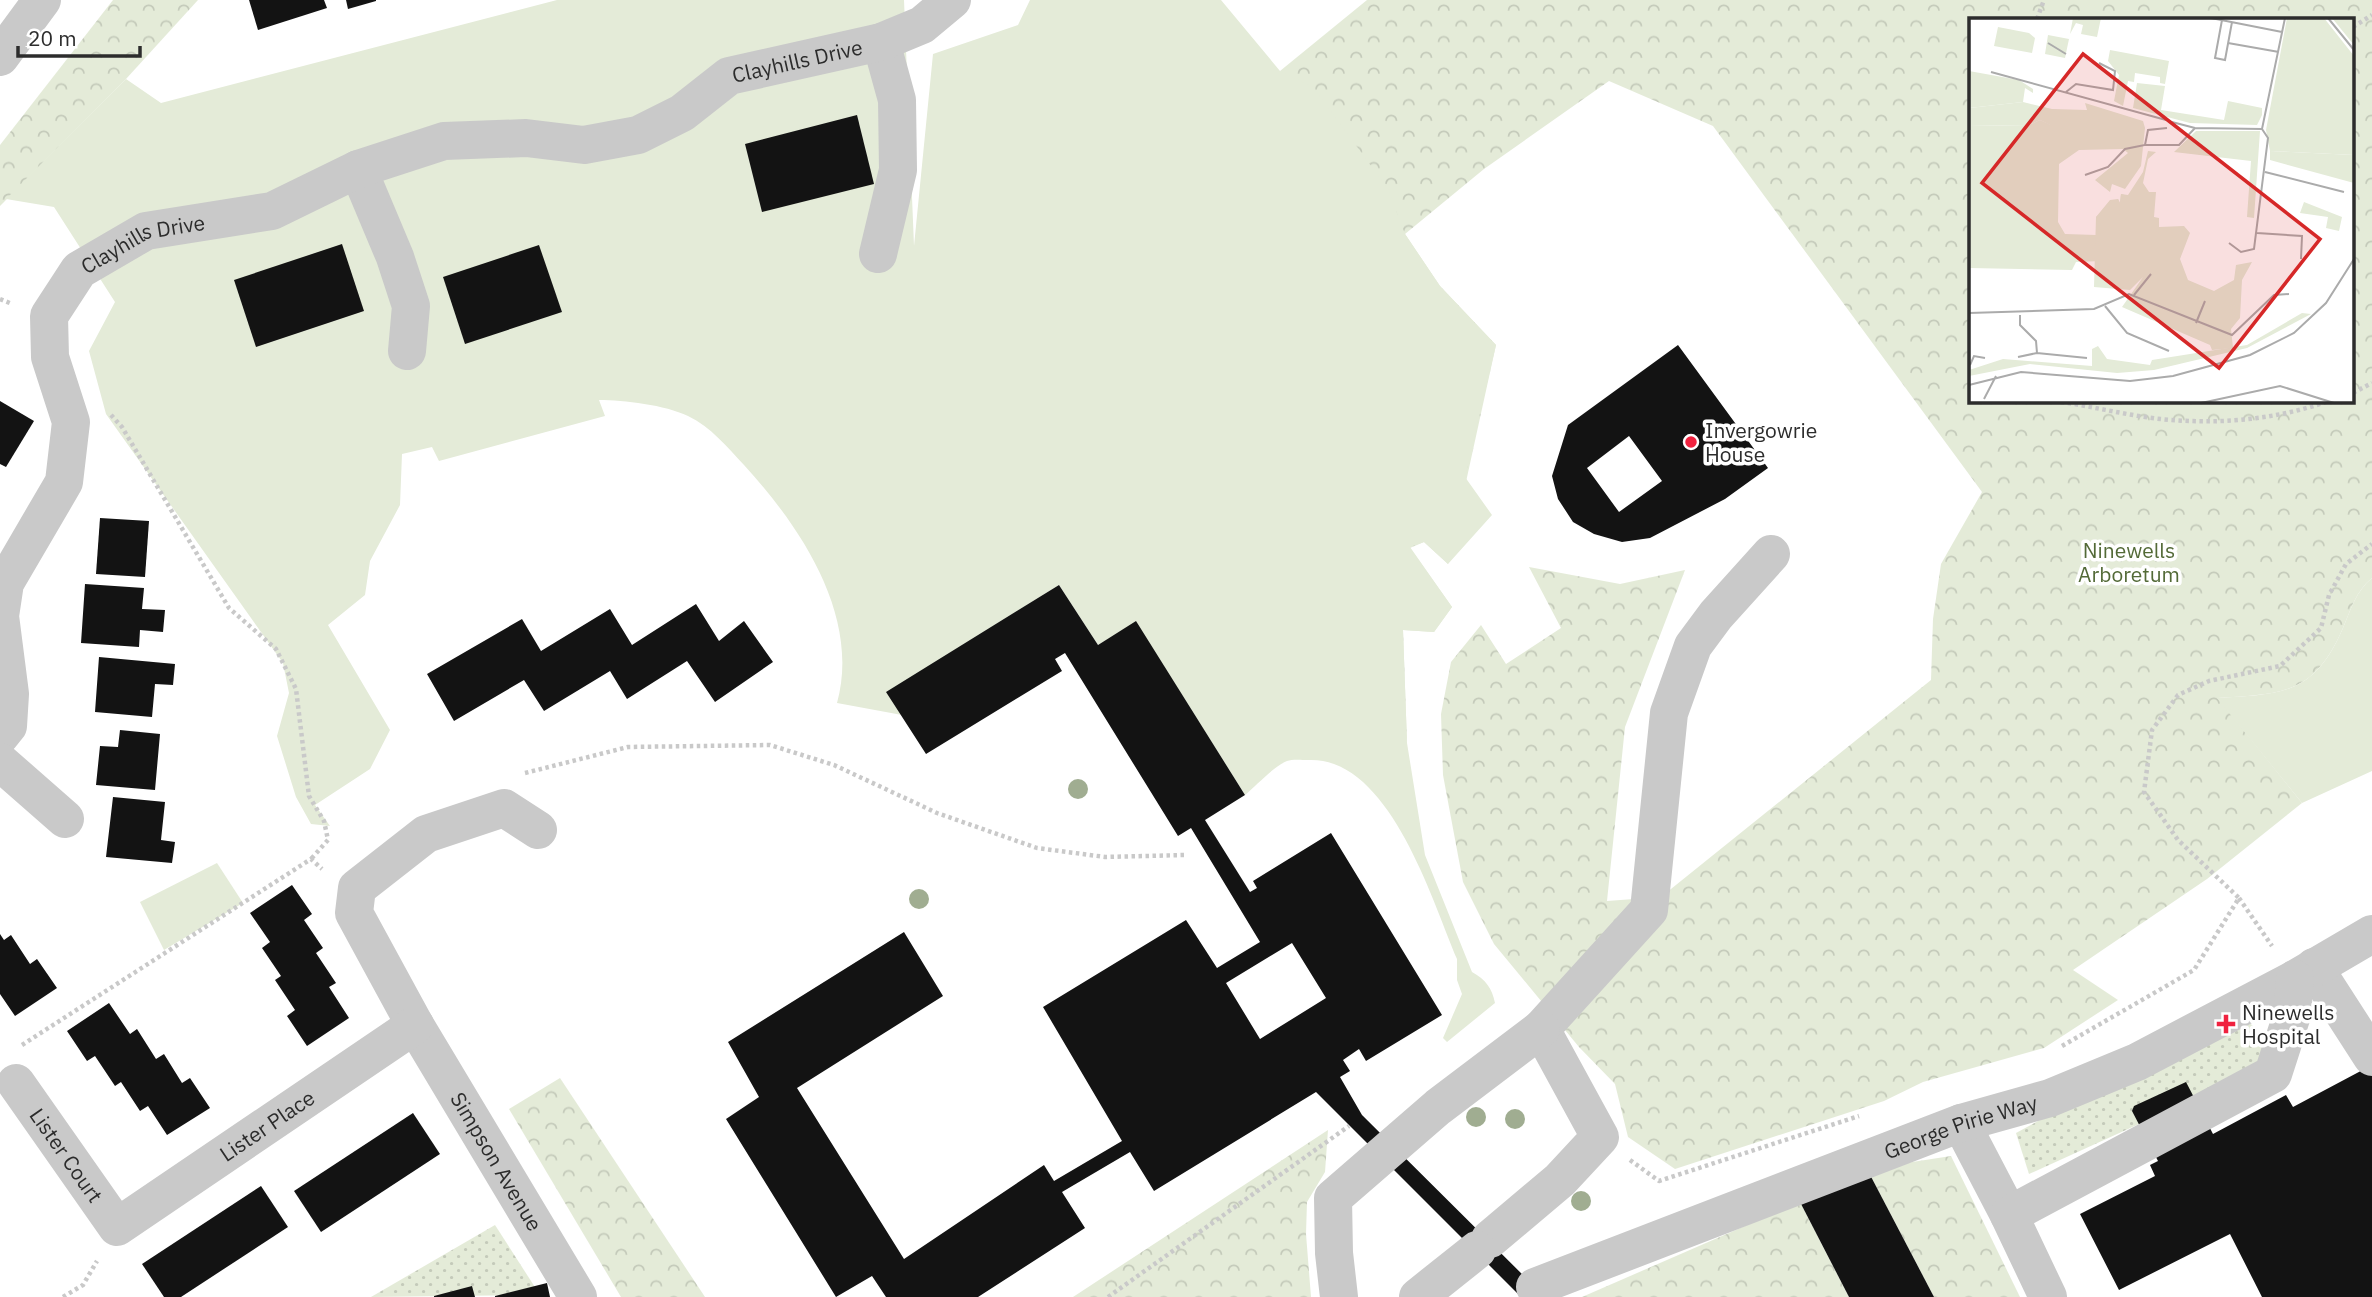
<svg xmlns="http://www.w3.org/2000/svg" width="2372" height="1297" font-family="'IBM Plex Sans',sans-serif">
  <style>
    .grass { fill: url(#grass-dots) }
    .forest { fill: url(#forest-crowns); fill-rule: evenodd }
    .green { fill: #e4ebd8 }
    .building { fill: #131313; fill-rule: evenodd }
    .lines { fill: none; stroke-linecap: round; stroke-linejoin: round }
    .path { stroke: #c9c9c9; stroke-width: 4.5; stroke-dasharray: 3.5 3.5; stroke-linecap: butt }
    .minor { stroke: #c9c9c9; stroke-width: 38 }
    .tree { fill: #a0ad91 }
    .poi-dot { fill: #f0223f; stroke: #fff; stroke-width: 2.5 }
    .labels { text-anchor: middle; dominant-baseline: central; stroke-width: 7; stroke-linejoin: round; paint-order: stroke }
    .street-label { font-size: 21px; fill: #2c2c2c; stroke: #fff }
    .poi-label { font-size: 21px; fill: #2c2c2c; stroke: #fff; text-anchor: start }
    .park-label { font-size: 21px; fill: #536a37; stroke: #fff }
    .inset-road { fill: none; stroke: #ababab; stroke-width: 2 }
    .view { fill: #d62828; fill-opacity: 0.15; stroke: #d62828; stroke-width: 3.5 }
    .inset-edge { fill: none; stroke: #2c2c2c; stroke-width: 3.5 }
  </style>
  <defs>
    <pattern id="grass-dots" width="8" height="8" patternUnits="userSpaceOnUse" patternTransform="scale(1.75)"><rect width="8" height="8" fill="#e4ebd8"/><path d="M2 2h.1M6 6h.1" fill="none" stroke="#c4caba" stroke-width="1.8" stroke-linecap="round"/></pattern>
    <pattern id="forest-crowns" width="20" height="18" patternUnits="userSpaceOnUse" patternTransform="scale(1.75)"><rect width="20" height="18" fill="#e4ebd8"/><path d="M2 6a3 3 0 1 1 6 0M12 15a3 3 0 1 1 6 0" fill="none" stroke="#c4caba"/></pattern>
  </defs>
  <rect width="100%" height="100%" fill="#fff"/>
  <g class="grass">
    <path d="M2245,1019L2269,1040L2260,1069L2029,1174L2016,1133L2117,1078Z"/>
    <path d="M495,1225L540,1295L371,1297Z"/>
  </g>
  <g class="forest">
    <path d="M113,0H198L126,79L0,206V145Z"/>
    <path d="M1367,0H2372V578C2356,591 2351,609 2343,628C2314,695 2282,694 2218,698L2302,803L2207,879L2073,970L2118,1000L2044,1048L1923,1082L1884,1101L1675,1169L1628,1137L1615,1084L1579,1047L1494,944L1463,882L1443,775L1441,714L1451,662L1481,625L1506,664L1561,628L1529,567L1620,584L1685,570L1625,727L1607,901L1661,897L1931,680L1933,619L1941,564L1982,492L1713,126L1609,81L1484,169L1405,234L1440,286L1496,345L1448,564L1424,542L1410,548L1452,607L1434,632L1403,630L1407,743L1280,71ZM1971,19H2353V401H1971Z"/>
    <path d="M560,1078L705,1297H621L509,1109Z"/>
    <path d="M1328,1130L1325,1172L1307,1202L1306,1234L1311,1297H1073Z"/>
    <path d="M1951,1156L2020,1297H1934L1867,1169Z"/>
    <path d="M1800,1202L1849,1297H1582Z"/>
  </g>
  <g class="green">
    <path d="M557,0H904L914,246L933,54L1018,25L1030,0H1221L1280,71L1313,87L1388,189L1405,234L1440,286L1496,345L1465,477L1492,515L1448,564L1424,542L1410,547L1452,607L1434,632L1403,630L1407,743L1425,855L1472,972C1486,980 1492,988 1495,1003L1447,1042L1443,1038L1462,994L1457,980V959C1432,900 1389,756 1308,760C1302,760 1292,759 1287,761C1273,767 1257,785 1245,795L1136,622L1098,645L1059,585L887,692L902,715L837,703C861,616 800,526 744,465C727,447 711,427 688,416C665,405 624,400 599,400L605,416L439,461L432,447L402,454L400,505L370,561L365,595L328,625L390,730L370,769L315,805L330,826L311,824L296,797L277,736L289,693L283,663L106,414L89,351L115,302L54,207L6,199L126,79L161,103Z"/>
    <path d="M2372,578V771L2302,803L2217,698C2282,694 2314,695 2343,628C2351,609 2356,591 2372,578Z"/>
    <path d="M217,863L243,903L164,950L140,902Z"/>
  </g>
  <g class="building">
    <path d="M249,0H324L327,8L258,30Z"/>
    <path d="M346,0H376V1L348,9Z"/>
    <path d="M857,115L874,184L762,212L745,144Z"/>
    <path d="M342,244L364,311L256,347L234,280Z"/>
    <path d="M539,245L562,312L465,344L443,277Z"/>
    <path d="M1678,345L1768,468L1725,499L1650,538L1622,542L1594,534L1573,522L1558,499L1552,476L1568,425ZM1629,436L1662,481L1619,512L1587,468Z"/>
    <path d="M0,401L34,421L6,467L0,464Z"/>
    <path d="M100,518L149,521L145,577L96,574Z"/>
    <path d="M85,584L144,588L142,609L165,610L163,632L140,630L139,647L81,643Z"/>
    <path d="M1059,585L1098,645L1136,621L1245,795L1205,820L1250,892L1257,888L1253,881L1331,833L1442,1015L1366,1061L1359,1049L1343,1060L1350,1071L1340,1077L1362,1115L1535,1287L1521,1297L1316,1092L1154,1191L1130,1152L1062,1192L1085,1228L978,1297H886L872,1276L836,1297L726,1119L759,1097L728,1042L904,932L943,996L797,1088L904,1259L1044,1165L1054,1181L1122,1141L1043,1007L1186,920L1217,968L1260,942L1191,828L1178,836L1065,653L1055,659L1062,671L926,754L886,692ZM1292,943L1326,998L1260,1039L1226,983Z"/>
    <path d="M696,604L719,641L744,621L773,662L715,702L687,661L627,699L610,671L544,711L524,680L454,721L427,674L522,619L541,651L610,609L632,645Z"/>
    <path d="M99,657L175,664L173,685L155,684L152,717L95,712Z"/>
    <path d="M120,730L160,734L155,790L96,785L100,746L118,747Z"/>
    <path d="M113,797L165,802L161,840L175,842L172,863L106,857Z"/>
    <path d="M292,885L312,914L304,920L323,948L316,953L336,983L329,987L349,1018L307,1046L287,1016L295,1010L275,980L281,976L262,948L270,942L250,913Z"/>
    <path d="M0,934L4,940L11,935L30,964L37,959L57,988L15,1016L0,994Z"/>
    <path d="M109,1003L130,1034L137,1029L156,1059L164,1054L182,1083L190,1078L210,1108L167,1135L148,1106L140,1111L121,1082L115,1086L95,1056L87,1061L67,1031Z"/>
    <path d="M2372,1065V1297H2262L2230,1234L2119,1290L2080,1214L2155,1176L2150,1165L2158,1161L2132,1111L2134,1106L2186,1082L2213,1134L2286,1095L2293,1107Z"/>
    <path d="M413,1113L440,1154L321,1232L294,1191Z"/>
    <path d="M1867,1169L1934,1297H1849L1800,1202Z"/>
    <path d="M261,1186L288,1227L181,1297H164L142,1264Z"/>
    <path d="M547,1283L550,1297H495V1296Z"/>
    <path d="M472,1286L475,1297H434V1296Z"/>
  </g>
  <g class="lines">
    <g class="path">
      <path d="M2037,19L2044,0"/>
      <path d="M2353,27L2372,15"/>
      <path d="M0,299L12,304"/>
      <path d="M2353,393L2372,383"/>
      <path d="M2054,401C2093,406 2132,417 2171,420C2226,424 2277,419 2329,401"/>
      <path d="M111,415L122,427L229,608L276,649L296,689L309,796L324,821L328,840L311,859"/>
      <path d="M525,773L628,747L770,745L834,765L937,813L1037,848L1105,857L1185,855"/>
      <path d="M2239,898L2272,946"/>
      <path d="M22,1045L311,859L322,869"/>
      <path d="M2062,1046L2194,970L2239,898L2178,840L2144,792L2152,730L2178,695L2209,681L2280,666L2321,628L2329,595L2346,564L2372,544"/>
      <path d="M1630,1160L1659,1181L1859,1116"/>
      <path d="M63,1297L83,1285L97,1261"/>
      <path d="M1108,1297L1349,1126"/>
    </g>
    <g class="minor">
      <path d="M0,57L42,0"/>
      <path d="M358,169L395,257L411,306L407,351"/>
      <path d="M878,254L898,170L897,100L881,42"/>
      <path id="s1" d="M0,736L8,726L10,694L0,616L5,583L64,482L71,422L50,357L49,316L79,270L146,231L272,211L358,169L444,141L526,138L584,145L638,135L682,113L729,76L881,42L922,25L952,0"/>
      <path d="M0,762L65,819"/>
      <path id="s2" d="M538,830L504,808L426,834L357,888L354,913L415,1025L578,1297"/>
      <path d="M2314,967L2372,1057"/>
      <path id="s3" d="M16,1083L117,1227L415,1025"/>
      <path d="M1961,1123L2009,1215"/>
      <path d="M1490,1239L1560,1180L1600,1137L1541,1029L1649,910L1669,713L1693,646L1716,615L1771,554"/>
      <path id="s4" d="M1535,1287L1961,1123L2050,1098L2137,1062L2295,979L2372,934"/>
      <path d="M1339,1297L1334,1253L1333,1198L1438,1107L1541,1029"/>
      <path d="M1418,1297L1477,1250"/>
      <path d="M2048,1297L2009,1215L2273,1074L2292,1015L2295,979"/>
    </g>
  </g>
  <g class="tree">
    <circle cx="1078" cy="789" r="10"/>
    <circle cx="919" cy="899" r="10"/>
    <circle cx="1476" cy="1117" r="10"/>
    <circle cx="1515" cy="1119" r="10"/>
    <circle cx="1581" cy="1201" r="10"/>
  </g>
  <g class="poi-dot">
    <circle cx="1691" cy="442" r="7"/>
    <path d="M2222.5 1013.5h7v7h7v7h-7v7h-7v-7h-7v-7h7z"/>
  </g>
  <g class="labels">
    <g class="street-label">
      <text stroke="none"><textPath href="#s1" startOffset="1264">Clayhills Drive</textPath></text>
      <text stroke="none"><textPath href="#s1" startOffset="569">Clayhills Drive</textPath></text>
      <text stroke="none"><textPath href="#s3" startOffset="357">Lister Place</textPath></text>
      <text stroke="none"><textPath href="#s4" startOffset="455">George Pirie Way</textPath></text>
      <text stroke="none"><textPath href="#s3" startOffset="88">Lister Court</textPath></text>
      <text stroke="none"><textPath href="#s2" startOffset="522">Simpson Avenue</textPath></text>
    </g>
    <g class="poi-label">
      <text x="1705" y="430">Invergowrie<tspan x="1705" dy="24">House</tspan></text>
      <text x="2242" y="1012">Ninewells<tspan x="2242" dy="24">Hospital</tspan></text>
    </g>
    <g class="park-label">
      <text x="2129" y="550">Ninewells<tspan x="2129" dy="24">Arboretum</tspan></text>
    </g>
  </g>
  <g transform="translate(1969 18)">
    <rect width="385" height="385" fill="#fff"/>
    <path d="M104,0H132L128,19L112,16L114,7L107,5L101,16ZM363,0H385V27ZM29,9L60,15L66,20L63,35L25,28ZM79,17L100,21L96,40L76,36ZM0,53L50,62L64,71V75L56,70L54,84L0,90ZM335,184L373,199L370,213L357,210L359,199L331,195Z" fill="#e4ebd8"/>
    <path d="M141,32L200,43L196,66L191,65V59L166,55L165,64L159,63L154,88L145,83L150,57L139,43ZM168,65L196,68L192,92L255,102L259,83L293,90V97L288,107L221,105L164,90ZM116,85L174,103L176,110L172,148L156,171L143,166L141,174L126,162L159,135L154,131L110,132L90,146L89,204L96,216L127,217V199L149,181L151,185L152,176L159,178L167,166L133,243L107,244L103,252L0,250V108L60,107L71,102L82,107L83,91L118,92ZM227,113H291L285,200L278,199L282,143L205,134ZM301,133L385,137V165L301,142ZM333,295L342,296L278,330L185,352L148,355L61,346L0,358V352L34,341L123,348V331L129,328L138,341L181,347L183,342L278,327Z" fill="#e4ebd8"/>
    <path d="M318,0H355L385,38V137L301,133L297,112ZM54,84L83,91V108L71,102L60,107L0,108V90ZM179,133L187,134L179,141L174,165L180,174H187L185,199L190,200V209L215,208L221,215L211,241L219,262L245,273L265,262L267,247L283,244L273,262L271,300L262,311L264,330L243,332L241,327L153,289L174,259L161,272L125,269L127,199L141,182L149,181L151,185L152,176L159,177L174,154Z" fill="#e4ebd8"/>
    <path class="inset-road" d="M242,0L313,14M359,0L385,32M253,2L246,40L256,42L263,4M79,25L97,36M259,25L310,34M22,54L197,102M97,74L107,66L144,72L146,53L130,45M199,103L226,110L293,111L316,0M176,127H210L226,110M296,154L375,174M116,157L139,149L156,131L176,127L179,112L198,110M288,215L333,218L332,241M260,225L272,234L285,231L299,120L293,111M165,277L182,256M136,288L158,315L200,333M0,295L125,291L160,276L263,317L305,277L320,276M51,297V307L67,323L68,335M227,305L236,283M49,339L68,335L118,340M1,347L5,338L16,340M0,367L52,354L161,363L204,358L281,337L325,315L357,285L385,241M15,381L27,358M232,385L311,368L365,385"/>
    <path class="view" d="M114,36L351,221L250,350L13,165Z"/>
    <rect width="385" height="385" class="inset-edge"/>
  </g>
  <path d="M18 46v10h122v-10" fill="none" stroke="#2c2c2c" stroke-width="3.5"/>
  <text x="28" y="46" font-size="21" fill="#2c2c2c" stroke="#ffffff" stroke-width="5" paint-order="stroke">20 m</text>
</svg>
